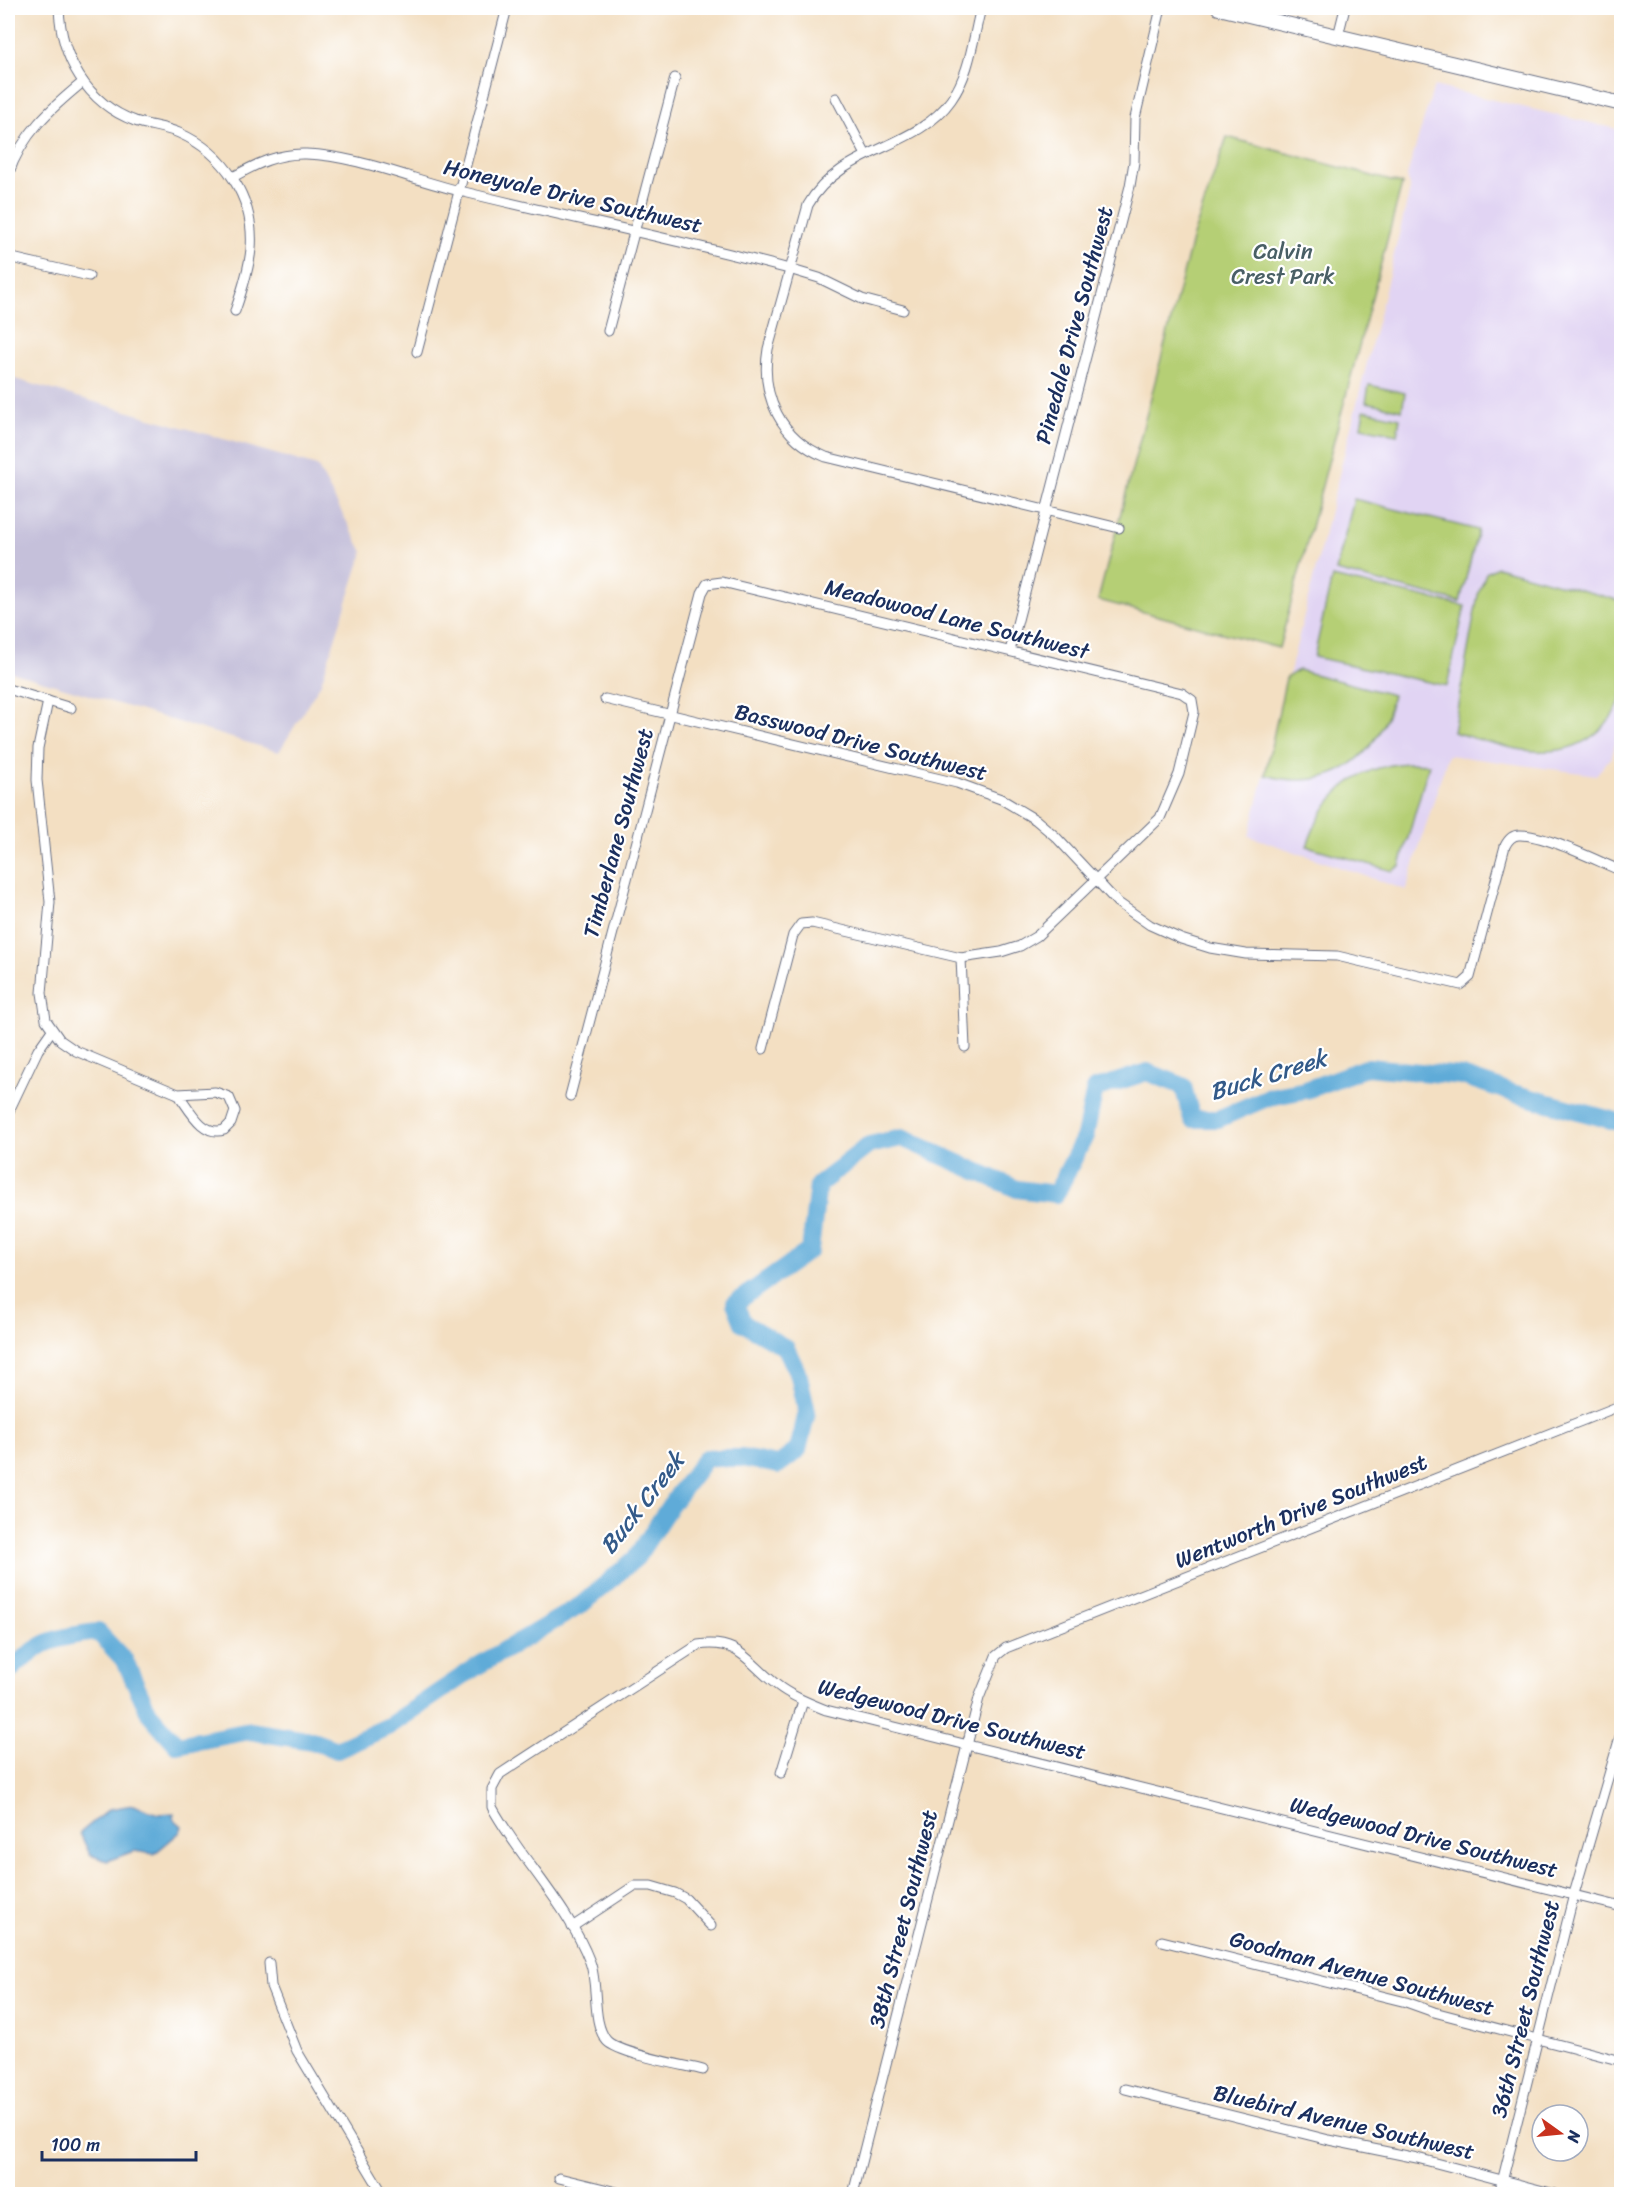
<svg xmlns="http://www.w3.org/2000/svg" width="1629" height="2202" font-family="Sriracha,sans-serif">
  <style>
    .built { fill: #e1d4f3 }
    .industrial { fill: #c5c0da }
    .green { fill: #b5cf75; stroke: #687f6a; stroke-width: 1.5 }
    .water { fill: #5fabd8; stroke: #3d6d9b; stroke-width: 1.5 }
    .lines { fill: none; stroke-linecap: round; stroke-linejoin: round }
    .river { stroke: #5fabd8; stroke-width: 18 }
    .street-casing { stroke: #676d81; stroke-width: 11 }
    .secondary-casing { stroke: #676d81; stroke-width: 16 }
    .street { stroke: #fff; stroke-width: 9 }
    .secondary { stroke: #fff; stroke-width: 14 }
    .labels { text-anchor: middle; dominant-baseline: central; stroke-width: 4.5; stroke-linejoin: round; paint-order: stroke }
    .street-label { font-size: 22px; fill: #1b2f5e; stroke: #fff }
    .park-label { font-size: 22px; fill: #495f65; stroke: #fff }
    .water-label { font-size: 24px; font-style: italic; fill: #335a89; stroke: #fff }
  </style>
  <rect width="100%" height="100%" fill="#fff"/>
  <filter id="ink" filterUnits="userSpaceOnUse"><feTurbulence type="fractalNoise" baseFrequency=".0167" numOctaves="2"/><feDisplacementMap in="SourceGraphic" scale="12" xChannelSelector="R" yChannelSelector="G"/><feConvolveMatrix kernelMatrix="1 2 1 2 8 2 1 2 1" color-interpolation-filters="sRGB"/></filter>
  <filter id="wash" filterUnits="userSpaceOnUse"><feTurbulence type="fractalNoise" baseFrequency=".008" numOctaves="4" result="noise"/><feDisplacementMap in="SourceGraphic" scale="24" xChannelSelector="R" yChannelSelector="G"/><feGaussianBlur stdDeviation="1.35" result="paint"/><feColorMatrix in="noise" values="0 0 0 0 0 0 0 0 0 0 0 0 0 0 0 0 0 1.4 0 .05"/><feComposite in="paint" operator="in"/></filter>
  <g filter="url(#wash)">
    <rect width="100%" height="100%" fill="#f3dfc2"/>
    <path class="built" d="M1434,86L1621,130L1622,716L1612,756L1596,775L1448,755L1406,890L1249,836L1410,190L1407,175Z"/>
    <path class="industrial" d="M8,377L317,466L363,552L321,683L279,752L8,671Z"/>
    <g class="green">
      <path d="M1227,137L1402,184L1279,648L1098,600L1193,236Z"/>
      <path d="M1369,385L1405,393L1402,410L1366,402Z"/>
      <path d="M1364,410L1400,418L1397,434L1361,427Z"/>
      <path d="M1354,499L1478,530L1460,602L1336,571Z"/>
      <path d="M1497,567L1621,601C1622,631 1625,664 1622,693C1620,705 1612,717 1604,726C1563,770 1502,746 1453,732L1478,595L1486,573Z"/>
      <path d="M1332,577L1465,606L1447,686L1314,657Z"/>
      <path d="M1298,670L1393,695C1379,759 1331,793 1265,775L1286,678Z"/>
      <path d="M1409,763L1429,764L1400,866L1392,871L1307,846C1324,796 1354,766 1409,763Z"/>
    </g>
    <path class="water" d="M133,1805L158,1814L174,1813L173,1818L182,1826L180,1832L154,1854L134,1851L107,1861L90,1855L80,1833L109,1809Z"/>
    <g class="lines">
      <path class="river" d="M8,1672C41,1641 53,1637 98,1632L125,1661L149,1713L177,1745L250,1731L312,1741L337,1750L389,1726L476,1667L581,1605L636,1558L669,1507L706,1458H742L778,1465L798,1450L807,1412L799,1376L786,1348L743,1323L735,1303L810,1250L818,1185L869,1145L902,1138L1017,1189L1056,1194L1085,1136L1095,1089L1147,1072L1183,1086L1192,1119H1218L1269,1097L1306,1090L1368,1067L1462,1076L1516,1094L1622,1123"/>
    </g>
  </g>
  <g filter="url(#ink)">
    <g class="lines">
      <g class="street-casing">
        <g id="street">
          <path d="M59,8C61,57 86,103 135,121C150,126 165,127 179,133C225,153 255,199 251,249C249,270 242,291 235,311"/>
          <path d="M981,8C973,38 970,74 951,100C916,150 841,147 808,205L768,349C760,396 781,439 826,457L1119,528"/>
          <path d="M1338,36L1345,8"/>
          <path d="M836,98L866,155"/>
          <path d="M8,175C22,134 50,109 83,82"/>
          <path d="M233,177C256,164 278,153 306,154C358,156 410,179 460,191C570,218 680,240 789,269L819,278L862,299L903,310"/>
          <path d="M8,257L89,276"/>
          <path d="M608,331L675,78"/>
          <path d="M417,352L507,8"/>
          <path d="M1010,651L1130,186L1134,162L1135,118L1161,8"/>
          <path d="M8,689L71,708"/>
          <path d="M605,699L957,783L1001,799L1036,820L1056,837L1117,902L1150,925L1181,939L1210,948L1246,954L1337,956L1461,985L1470,977L1505,846C1508,840 1512,835 1519,835C1544,834 1597,861 1622,871"/>
          <path d="M48,701L38,748L37,780L50,902L42,993L46,1020L60,1040L76,1051L178,1094L215,1092L229,1097L235,1111L231,1123L224,1130C202,1137 189,1108 178,1094"/>
          <path d="M961,958L965,1047"/>
          <path d="M570,1096L702,593L707,584L722,582L1182,693L1192,700L1194,712L1179,774L1160,818L1037,936L1020,946L1001,952L961,958L812,923L801,924L793,935L763,1049"/>
          <path d="M8,1113L38,1050L52,1030"/>
          <path d="M781,1773L803,1701"/>
          <path d="M572,1927L634,1886H651L675,1893L686,1899L711,1926"/>
          <path d="M1162,1941L1406,2002L1434,2012L1622,2061"/>
          <path d="M269,1963L271,1986L297,2051L383,2194"/>
          <path d="M703,2070C683,2065 620,2054 607,2041C591,2023 599,1985 590,1962C568,1905 521,1860 492,1807V1789L500,1774L698,1645C740,1639 747,1662 777,1685C791,1696 809,1703 826,1710L1622,1907"/>
          <path d="M1125,2089L1329,2140L1417,2158L1555,2194"/>
          <path d="M559,2178L625,2194"/>
          <path d="M853,2194L979,1698L996,1656L1006,1648L1622,1405"/>
          <path d="M1499,2194L1574,1894L1622,1730"/>
        </g>
      </g>
      <g class="secondary-casing">
        <path id="secondary" d="M1219,8L1622,104"/>
      </g>
      <use href="#street" class="street"/>
      <use href="#secondary" class="secondary"/>
    </g>
  </g>
  <g class="labels">
    <g class="street-label">
      <text transform="translate(573 196) rotate(13)">Honeyvale Drive Southwest</text>
      <text transform="translate(1074 325) rotate(-75)">Pinedale Drive Southwest</text>
      <text transform="translate(957 619) rotate(14)">Meadowood Lane Southwest</text>
      <text transform="translate(861 742) rotate(14)">Basswood Drive Southwest</text>
      <text transform="translate(618 833) rotate(-75)">Timberlane Southwest</text>
      <text transform="translate(1301 1511) rotate(-22)">Wentworth Drive Southwest</text>
      <text transform="translate(952 1719) rotate(14)">Wedgewood Drive Southwest</text>
      <text transform="translate(1424 1837) rotate(14)">Wedgewood Drive Southwest</text>
      <text transform="translate(903 1919) rotate(-76)">38th Street Southwest</text>
      <text transform="translate(1362 1973) rotate(15)">Goodman Avenue Southwest</text>
      <text transform="translate(1525 2009) rotate(-76)">36th Street Southwest</text>
      <text transform="translate(1344 2122) rotate(13)">Bluebird Avenue Southwest</text>
    </g>
    <g class="park-label">
      <text x="1283" y="251">Calvin<tspan x="1283" dy="25">Crest Park</tspan></text>
    </g>
    <g class="water-label">
      <text transform="translate(1268 1075) rotate(-17)">Buck Creek</text>
      <text transform="translate(642 1503) rotate(-52)">Buck Creek</text>
    </g>
  </g>
  <rect width="1629" height="2202" fill="none" stroke="#fff" stroke-width="30"/>
  <g transform="translate(1560 2133) rotate(105)"><circle r="28" fill="#ffffff" stroke="#a4acbf" stroke-width="1.5"/>
  <path d="M0-4.5L10 22L0 15L-10 22Z" fill="#c8321e"/>
  <text y="-9" font-size="16" font-weight="bold" text-anchor="middle" fill="#1b2f5e">N</text>
  </g>
  <path d="M42 2151v9h154v-9" fill="none" stroke="#1b2f5e" stroke-width="3"/>
  <text x="51" y="2151" font-size="18" fill="#1b2f5e" stroke="#ffffff" stroke-width="4.5" paint-order="stroke">100 m</text>
</svg>
